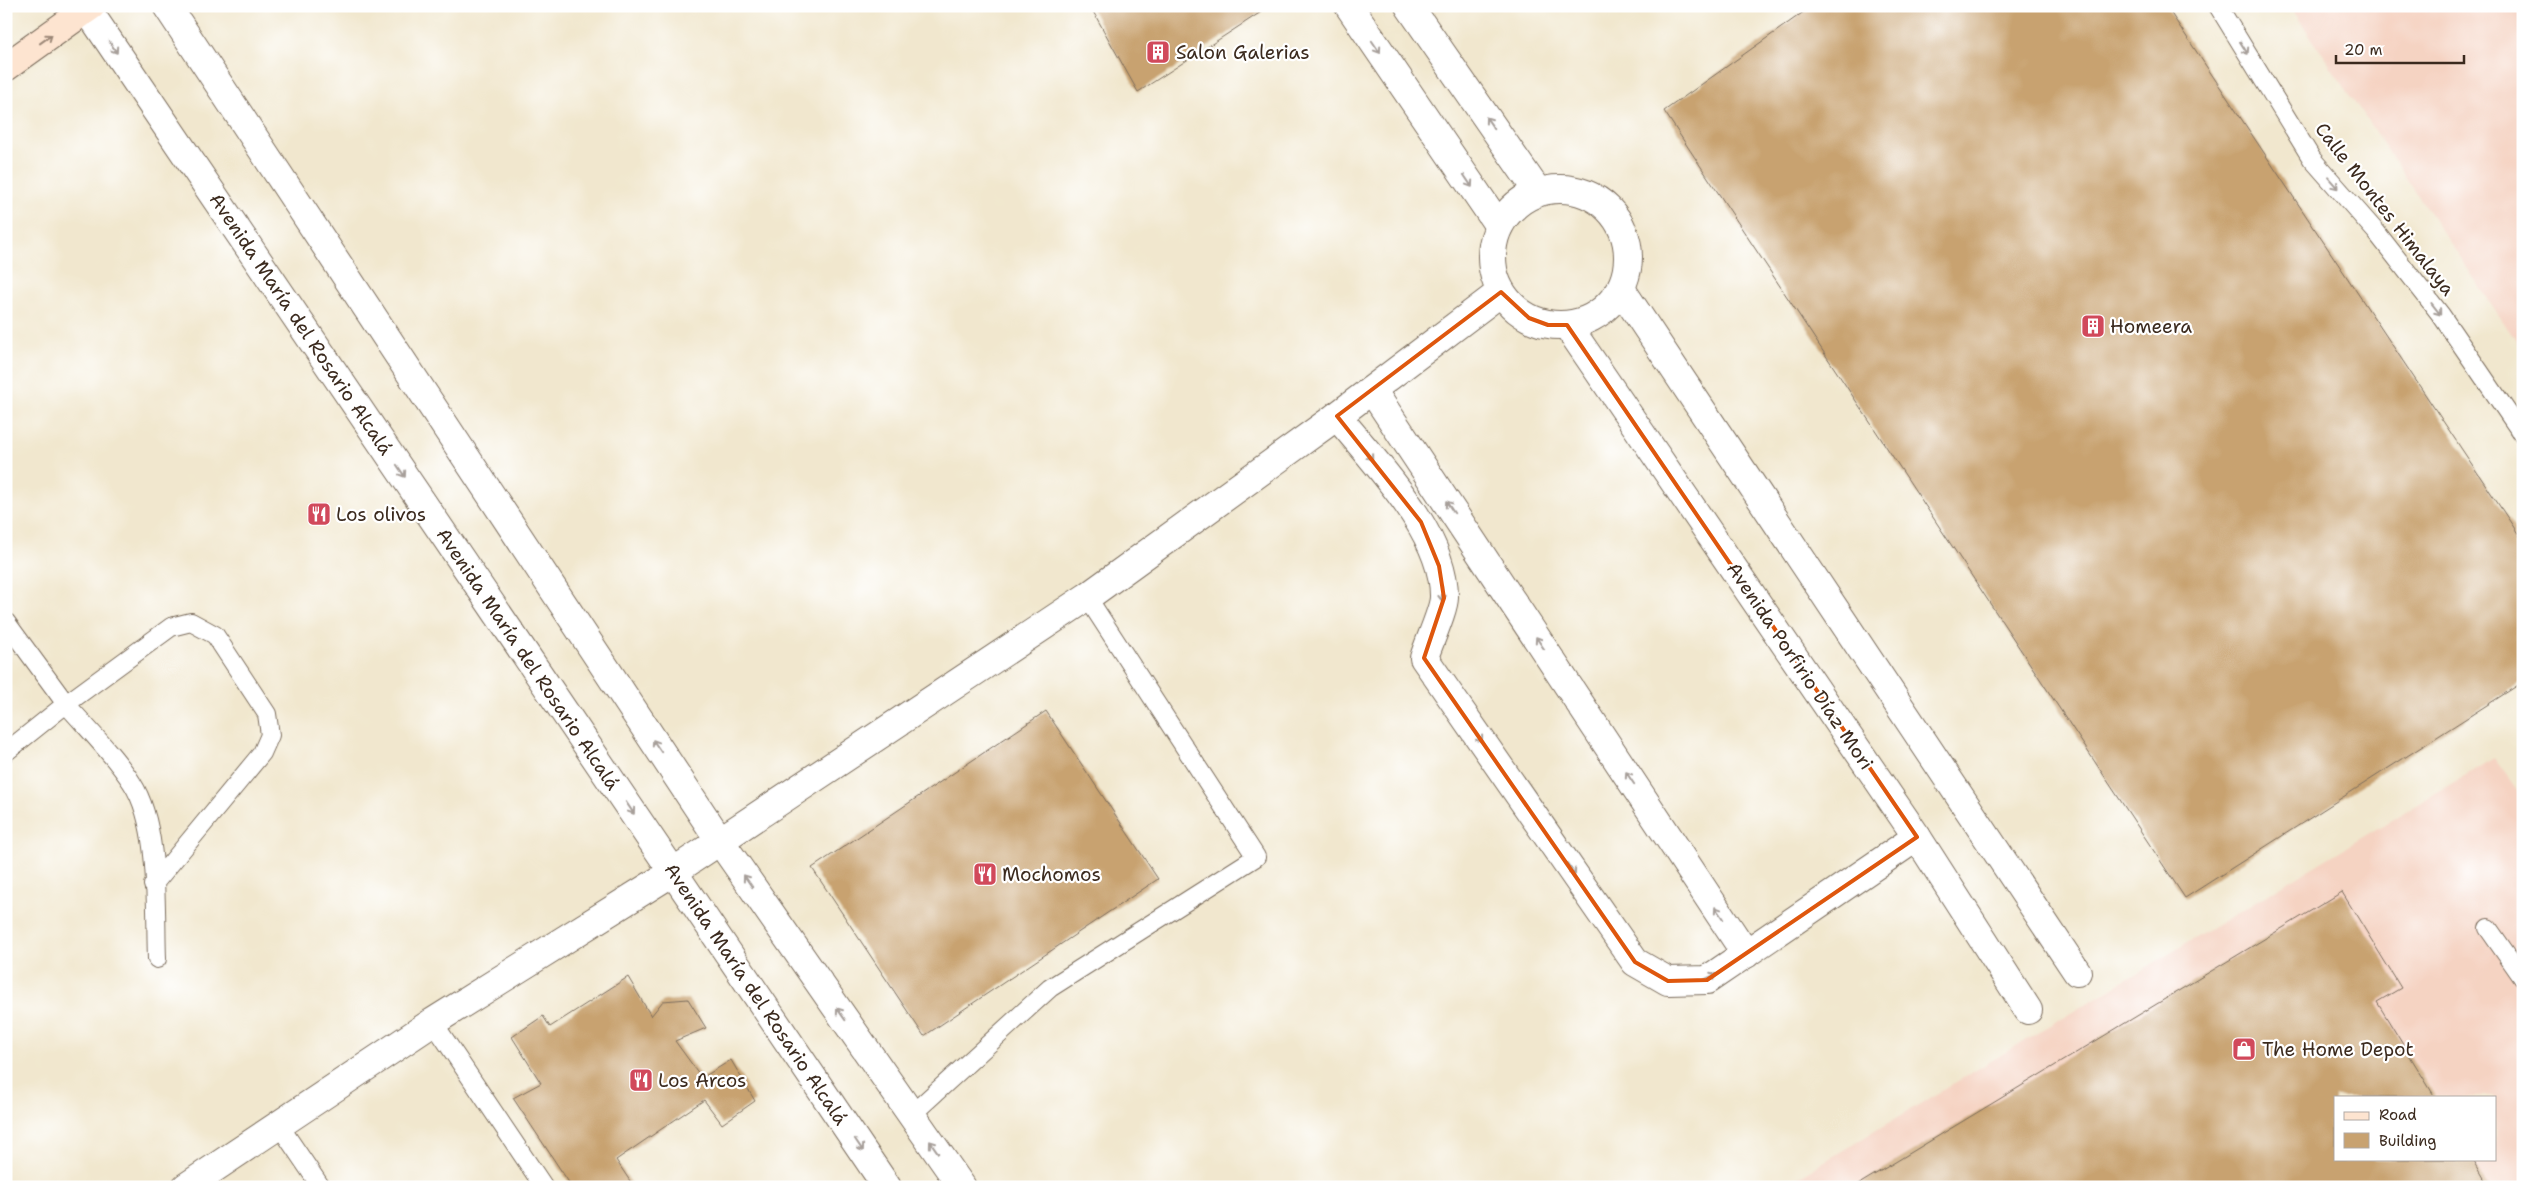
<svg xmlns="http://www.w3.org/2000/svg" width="2529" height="1193" font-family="'Shantell Sans',sans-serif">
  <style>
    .built { fill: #f5d3c2; fill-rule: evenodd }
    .building { fill: #c8a270 }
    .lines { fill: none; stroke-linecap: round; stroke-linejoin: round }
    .service-casing { stroke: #7b6c5c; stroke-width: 20 }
    .minor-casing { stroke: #7b6c5c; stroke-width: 30 }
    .tertiary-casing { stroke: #7b6c5c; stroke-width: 30 }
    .secondary-casing { stroke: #7b6c5c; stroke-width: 30 }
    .service { stroke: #fff; stroke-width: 18 }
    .minor { stroke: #fff; stroke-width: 28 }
    .tertiary { stroke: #fff; stroke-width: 28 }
    .secondary { stroke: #fde4d0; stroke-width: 28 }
    .oneway { stroke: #9c8777 }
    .oneway2 { stroke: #a79f9a }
    .marked { fill: none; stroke: #df570d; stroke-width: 4; stroke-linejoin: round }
    .labels { text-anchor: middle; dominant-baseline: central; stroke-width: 4.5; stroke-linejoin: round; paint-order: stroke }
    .poi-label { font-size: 19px; fill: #3b2a1e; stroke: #fff; text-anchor: start }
    .street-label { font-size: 19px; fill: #3b2a1e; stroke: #fff }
  </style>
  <rect width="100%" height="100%" fill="#fff"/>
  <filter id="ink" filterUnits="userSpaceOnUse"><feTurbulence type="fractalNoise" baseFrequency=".02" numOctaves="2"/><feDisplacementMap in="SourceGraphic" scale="10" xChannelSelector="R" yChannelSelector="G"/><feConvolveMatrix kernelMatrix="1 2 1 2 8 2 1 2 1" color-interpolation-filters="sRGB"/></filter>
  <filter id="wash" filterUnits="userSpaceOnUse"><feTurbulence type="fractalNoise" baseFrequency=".0096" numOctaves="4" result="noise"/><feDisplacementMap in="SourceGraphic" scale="20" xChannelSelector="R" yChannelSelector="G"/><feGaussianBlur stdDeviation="1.12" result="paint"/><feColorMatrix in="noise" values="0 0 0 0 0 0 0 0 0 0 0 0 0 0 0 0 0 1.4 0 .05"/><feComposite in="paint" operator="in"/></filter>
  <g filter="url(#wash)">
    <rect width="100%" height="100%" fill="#f1e7ce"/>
    <g class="built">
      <path d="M2290,6H2523V351Z"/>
      <path d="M2494,758L2523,798V1187H1782ZM2335,1097H2495V1159H2335Z"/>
    </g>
    <g id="blocks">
      <g class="building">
        <path d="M1090,6H1257L1261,12L1138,92Z"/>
        <path d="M1812,6H2166L2523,541V682L2185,898L1664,111Z"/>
        <path d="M1046,711L1158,879L924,1036L812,868Z"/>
        <path d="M2342,892L2401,988L2377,1002L2435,1097H2335V1159H2473L2489,1187H1854Z"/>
        <path d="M628,977L651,1016L663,1001L688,999L706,1028L675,1041L702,1078L731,1060L755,1101L722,1124L704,1100L616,1160L634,1187H572L513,1098L541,1083L512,1037L543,1016L550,1027Z"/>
      </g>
    </g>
  </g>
  <g filter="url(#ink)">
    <use href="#blocks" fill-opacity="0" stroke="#7b6c5c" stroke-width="1"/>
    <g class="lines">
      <g class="service-casing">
        <g id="service">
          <path d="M2218,6L2312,159L2377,233L2441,315L2523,435"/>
          <path d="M6,622L66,704L6,752"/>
          <path d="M153,885L262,753L270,735L267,714L215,635L191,622L171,627L66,704C87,728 115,756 132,783C160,826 155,908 157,959"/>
          <path d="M2488,928L2523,978"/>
          <path d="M433,1022L544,1187"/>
          <path d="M911,1115L1050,988L1256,857L1087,597"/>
          <path d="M279,1125L321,1187"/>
        </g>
      </g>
      <g class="minor-casing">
        <g id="minor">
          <path d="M1349,6L1499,226"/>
          <path d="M1409,6L1538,192"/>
          <circle cx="1560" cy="257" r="68"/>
          <path d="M1621,289L2077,972"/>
          <path d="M1567,325L1917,837L2028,1010"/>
          <path d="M1372,390L1746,954"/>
          <path d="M1337,416C1375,463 1445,533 1444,597C1444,610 1428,644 1424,658L1635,962L1668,981L1707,980L1917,837"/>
          <path d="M186,1187L433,1022L673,872L1087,597L1337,416L1501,292"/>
        </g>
      </g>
      <g class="tertiary-casing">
        <g id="tertiary">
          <path d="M85,6L887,1187"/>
          <path d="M167,6L720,841L962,1187"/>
        </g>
      </g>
      <g class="secondary-casing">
        <path id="secondary" d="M6,67L91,6"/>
      </g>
      <use href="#service" class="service"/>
      <use href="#minor" class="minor"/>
      <use href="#tertiary" class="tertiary"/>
      <use href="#secondary" class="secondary"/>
    </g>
    <defs><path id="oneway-shaft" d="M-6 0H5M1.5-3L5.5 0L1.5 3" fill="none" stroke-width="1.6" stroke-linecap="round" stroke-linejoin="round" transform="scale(1.25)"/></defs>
    <use class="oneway" href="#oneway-shaft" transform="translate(46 39) rotate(-36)"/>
    <g class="oneway2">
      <use href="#oneway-shaft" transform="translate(113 47) rotate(56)"/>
      <use href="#oneway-shaft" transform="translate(1376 47) rotate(56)"/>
      <use href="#oneway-shaft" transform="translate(2244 48) rotate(58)"/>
      <use href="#oneway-shaft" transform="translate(1490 123) rotate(-125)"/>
      <use href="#oneway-shaft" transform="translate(1468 181) rotate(56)"/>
      <use href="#oneway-shaft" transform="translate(2333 183) rotate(49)"/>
      <use href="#oneway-shaft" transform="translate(2436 309) rotate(52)"/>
      <use href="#oneway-shaft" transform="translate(1368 454) rotate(52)"/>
      <use href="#oneway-shaft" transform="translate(401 471) rotate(56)"/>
      <use href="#oneway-shaft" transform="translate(1450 507) rotate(-124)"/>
      <use href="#oneway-shaft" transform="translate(1442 594) rotate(89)"/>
      <use href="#oneway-shaft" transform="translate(1540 643) rotate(-124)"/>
      <use href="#oneway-shaft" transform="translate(1478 736) rotate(55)"/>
      <use href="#oneway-shaft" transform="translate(657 746) rotate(-124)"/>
      <use href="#oneway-shaft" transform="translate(1630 778) rotate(-124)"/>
      <use href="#oneway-shaft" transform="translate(630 808) rotate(56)"/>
      <use href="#oneway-shaft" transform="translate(1571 869) rotate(55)"/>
      <use href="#oneway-shaft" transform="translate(748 881) rotate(-125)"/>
      <use href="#oneway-shaft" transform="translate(1719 913) rotate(-124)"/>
      <use href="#oneway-shaft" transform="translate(1710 977) rotate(-24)"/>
      <use href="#oneway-shaft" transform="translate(841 1014) rotate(-125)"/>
      <use href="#oneway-shaft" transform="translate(859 1145) rotate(56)"/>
      <use href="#oneway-shaft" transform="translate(934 1147) rotate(-125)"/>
    </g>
  </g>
  <path class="marked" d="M1501,292L1529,318L1548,325H1567L1917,837L1707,980L1668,981L1635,962L1424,658L1444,598L1439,566L1421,522L1337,416Z"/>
  <defs>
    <g id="building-square" transform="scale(1.25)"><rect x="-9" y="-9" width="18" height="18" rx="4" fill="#d1495b" stroke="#fff"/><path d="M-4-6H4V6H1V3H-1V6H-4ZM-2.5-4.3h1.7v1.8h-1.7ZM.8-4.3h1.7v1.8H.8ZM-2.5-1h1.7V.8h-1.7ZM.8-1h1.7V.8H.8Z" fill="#fff"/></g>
    <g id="restaurant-square" transform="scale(1.25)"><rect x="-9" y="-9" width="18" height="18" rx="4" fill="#d1495b" stroke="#fff"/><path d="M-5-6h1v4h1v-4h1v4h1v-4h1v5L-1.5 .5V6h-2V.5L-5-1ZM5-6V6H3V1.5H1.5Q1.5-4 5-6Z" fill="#fff"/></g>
    <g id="shop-square" transform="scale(1.25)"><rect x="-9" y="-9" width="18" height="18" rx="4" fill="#d1495b" stroke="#fff"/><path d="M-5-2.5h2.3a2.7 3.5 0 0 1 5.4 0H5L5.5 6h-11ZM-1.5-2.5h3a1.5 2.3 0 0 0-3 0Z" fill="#fff"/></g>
  </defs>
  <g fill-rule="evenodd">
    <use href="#building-square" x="1158" y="52"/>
    <use href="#building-square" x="2093" y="326"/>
    <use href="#restaurant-square" x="319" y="514"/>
    <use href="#restaurant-square" x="985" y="874"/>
    <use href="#shop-square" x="2244" y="1049"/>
    <use href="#restaurant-square" x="641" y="1080"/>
  </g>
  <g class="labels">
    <g class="poi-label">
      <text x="1176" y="52">Salon Galerias</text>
      <text x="2110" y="326">Homeera</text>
      <text x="336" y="514">Los olivos</text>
      <text x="1002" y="874">Mochomos</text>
      <text x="2262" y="1049">The Home Depot</text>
      <text x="658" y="1080">Los Arcos</text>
    </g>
    <g class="street-label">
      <text transform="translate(2385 209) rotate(52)">Calle Montes Himalaya</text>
      <text transform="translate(301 324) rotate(56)">Avenida María del Rosario Alcalá</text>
      <text transform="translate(528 659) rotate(56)">Avenida María del Rosario Alcalá</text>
      <text transform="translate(1800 666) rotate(56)">Avenida Porfirio Díaz Mori</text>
      <text transform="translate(756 994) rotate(56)">Avenida María del Rosario Alcalá</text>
    </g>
  </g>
  <rect width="2529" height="1193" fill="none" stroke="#fff" stroke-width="25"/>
  <rect x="2334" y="1096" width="162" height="65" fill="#ffffff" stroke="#b1aaa5"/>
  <rect x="2344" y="1112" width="25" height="8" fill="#fde4d0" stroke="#b1aaa5"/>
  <text x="2379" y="1120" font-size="15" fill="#3b2a1e">Road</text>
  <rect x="2344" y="1133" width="25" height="15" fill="#c8a270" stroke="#b1aaa5"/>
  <text x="2379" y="1146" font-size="15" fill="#3b2a1e">Building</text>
  <path d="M2336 55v8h128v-8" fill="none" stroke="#3b2a1e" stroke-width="2.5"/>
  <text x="2344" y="55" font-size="15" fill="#3b2a1e" stroke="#ffffff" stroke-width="4" paint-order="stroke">20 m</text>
</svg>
